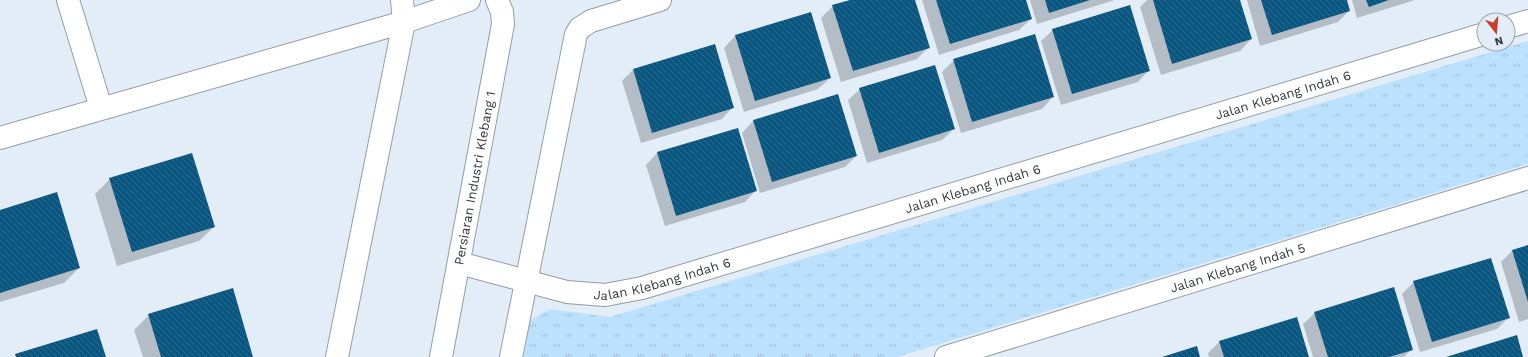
<svg xmlns="http://www.w3.org/2000/svg" width="1528" height="357" font-family="'Work Sans',sans-serif">
  <style>
    .park { fill: url(#park-tufts) }
    .shadow { fill: #0003 }
    .building { fill: url(#building-back-hatch) }
    .lines { fill: none; stroke-linecap: round; stroke-linejoin: round }
    .minor-casing { stroke: #929da5; stroke-width: 24 }
    .minor { stroke: #fff; stroke-width: 22 }
    .labels { text-anchor: middle; dominant-baseline: central; stroke-width: 4; stroke-linejoin: round; paint-order: stroke }
    .street-label { font-size: 13px; fill: #34393c; stroke: #e2edf7 }
  </style>
  <defs>
    <pattern id="park-tufts" width="24" height="20" patternUnits="userSpaceOnUse"><rect width="24" height="20" fill="#bbe1ff"/><path d="M3 7l-1-3M5 7V3M7 7l1-3M15 17l-1-3M17 17v-4M19 17l1-3" fill="none" stroke="#a1c2db"/></pattern>
    <pattern id="building-back-hatch" width="6" height="6" patternUnits="userSpaceOnUse"><rect width="6" height="6" fill="#095681"/><path d="M-1 5l2 2M0 0l6 6M5-1l2 2" fill="none" stroke="#2e6c8e"/></pattern>
  </defs>
  <rect width="100%" height="100%" fill="#e2edf7"/>
  <path class="park" d="M1528,41V164L897,357H524L530,320L550,309L610,317Z"/>
  <g class="shadow">
    <path d="M854,0H914L929,47L917,59L841,82L821,18L833,6Z"/>
    <path d="M922,0H1025L1031,19L1019,30L939,55Z"/>
    <path d="M1030,0H1115L1037,24Z"/>
    <path d="M1147,0H1239L1251,39L1240,51L1161,75L1140,7Z"/>
    <path d="M1247,0H1346L1349,11L1338,22L1260,46Z"/>
    <path d="M1352,0H1415L1357,18Z"/>
    <path d="M810,13L830,78L818,89L744,112L724,48L735,36Z"/>
    <path d="M1053,30L1149,70L1138,82L1061,105L1041,41Z"/>
    <path d="M954,60L1053,97L1042,109L961,133L942,72Z"/>
    <path d="M633,70L733,107L722,119L641,143L622,81Z"/>
    <path d="M860,89L954,129L942,140L867,163L848,100Z"/>
    <path d="M838,96L856,156L845,167L760,193L742,133L753,121Z"/>
    <path d="M657,153L756,190L745,202L665,226L646,165Z"/>
    <path d="M110,179L214,227L199,241L117,266L95,194Z"/>
    <path d="M0,211L79,268L64,283L0,302Z"/>
    <path d="M1528,246V319L1519,322L1501,262L1512,251Z"/>
    <path d="M1414,282L1509,317L1497,329L1420,352L1402,294Z"/>
    <path d="M1315,313L1412,349L1404,357H1313L1303,324Z"/>
    <path d="M149,315L252,357H143L134,330Z"/>
    <path d="M1219,342L1308,357H1209L1208,353Z"/>
  </g>
  <g class="building">
    <path d="M850,0H915L930,48L853,71L832,5Z"/>
    <path d="M936,0H1026L1032,19L950,44Z"/>
    <path d="M1045,0H1090L1049,13Z"/>
    <path d="M1153,0H1240L1252,39L1172,64Z"/>
    <path d="M1261,0H1347L1350,11L1272,35Z"/>
    <path d="M1366,0H1389L1369,7Z"/>
    <path d="M1130,5L1150,71L1072,94L1052,29Z"/>
    <path d="M811,12L831,78L755,101L735,35Z"/>
    <path d="M1035,34L1054,97L972,122L953,59Z"/>
    <path d="M715,44L734,108L652,133L633,69Z"/>
    <path d="M935,65L955,129L879,153L859,88Z"/>
    <path d="M838,94L857,156L772,182L753,120Z"/>
    <path d="M738,128L757,191L676,216L657,152Z"/>
    <path d="M192,153L215,227L132,252L109,178Z"/>
    <path d="M57,192L80,268L0,293V210Z"/>
    <path d="M1528,245V302L1512,250Z"/>
    <path d="M1491,258L1510,318L1432,342L1413,281Z"/>
    <path d="M1394,287L1413,350L1389,357H1328L1314,312Z"/>
    <path d="M233,288L253,357H161L148,314Z"/>
    <path d="M1297,317L1309,357H1224L1219,341Z"/>
    <path d="M97,329L106,357H16L15,354Z"/>
    <path d="M1517,335L1523,357H1446Z"/>
    <path d="M1197,346L1200,357H1162Z"/>
  </g>
  <g class="lines">
    <g class="minor-casing">
      <g id="minor">
        <path d="M68,0L101,108"/>
        <path d="M1508,27L1528,21"/>
        <path d="M0,138L404,22L469,0"/>
        <path id="s1" d="M459,263L567,292L605,295L642,288L1484,34"/>
        <path d="M337,357L404,22L402,0"/>
        <path id="s2" d="M441,357L503,24L502,12L497,0"/>
        <path d="M511,357L576,34L580,28L591,21L660,0"/>
        <path id="s3" d="M946,357L1528,178"/>
      </g>
    </g>
    <use href="#minor" class="minor"/>
  </g>
  <g class="labels">
    <g class="street-label">
      <text stroke="none"><textPath href="#s1" startOffset="857">Jalan Klebang Indah 6</textPath></text>
      <text stroke="none"><textPath href="#s2" startOffset="182">Persiaran Industri Klebang 1</textPath></text>
      <text stroke="none"><textPath href="#s1" startOffset="533">Jalan Klebang Indah 6</textPath></text>
      <text stroke="none"><textPath href="#s3" startOffset="305">Jalan Klebang Indah 5</textPath></text>
      <text stroke="none"><textPath href="#s1" startOffset="209">Jalan Klebang Indah 6</textPath></text>
    </g>
  </g>
  <g transform="translate(1496 32) rotate(163)"><circle r="19" fill="#e2edf7" stroke="#9ca5ac"/>
  <path d="M0-3L7 15L0 10L-7 15Z" fill="#c93d29"/>
  <text y="-6" font-size="11" font-weight="bold" text-anchor="middle" fill="#34393c">N</text>
  </g>
</svg>
